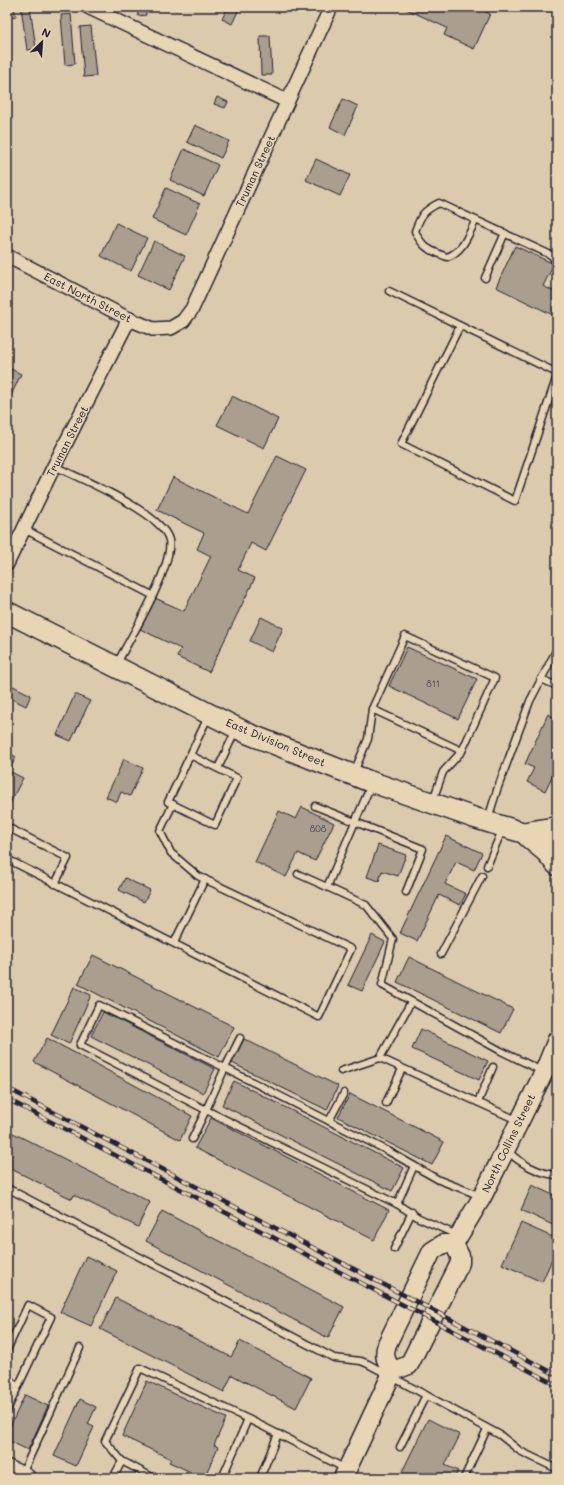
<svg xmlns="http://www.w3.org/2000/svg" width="564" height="1485" font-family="Mali,sans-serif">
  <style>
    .building { fill: #aa9e8e; stroke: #22223b }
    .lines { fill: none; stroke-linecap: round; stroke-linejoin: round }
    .lane-casing { stroke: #22223b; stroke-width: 9 }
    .street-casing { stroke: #22223b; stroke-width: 16 }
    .secondary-casing { stroke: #22223b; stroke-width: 21 }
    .primary-casing { stroke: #22223b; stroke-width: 23 }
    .lane { stroke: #e8d5b3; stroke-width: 6 }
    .street { stroke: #e8d5b3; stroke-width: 13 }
    .secondary { stroke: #e8d5b3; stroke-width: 18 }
    .primary { stroke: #e8d5b3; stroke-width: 20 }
    .rail-casing { stroke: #22223b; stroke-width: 4.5 }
    .rail { stroke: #e8d5b3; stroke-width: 3; stroke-dasharray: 9; stroke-linecap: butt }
    .labels { text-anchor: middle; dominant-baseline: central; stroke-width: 3; stroke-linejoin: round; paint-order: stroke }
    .number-label { font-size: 9px; fill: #444150 }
    .street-label { font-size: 11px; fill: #22223b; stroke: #e8d5b3 }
  </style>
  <rect width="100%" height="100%" fill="#dccaac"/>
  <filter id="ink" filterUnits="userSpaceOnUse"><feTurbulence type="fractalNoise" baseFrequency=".025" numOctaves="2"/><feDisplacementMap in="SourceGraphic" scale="8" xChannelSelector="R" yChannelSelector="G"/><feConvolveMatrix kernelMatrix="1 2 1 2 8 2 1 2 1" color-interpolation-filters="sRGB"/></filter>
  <g filter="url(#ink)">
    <g class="building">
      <path d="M7,7H14L16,16L7,18Z"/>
      <path d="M21,7H30L36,49L27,50Z"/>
      <path d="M137,7H146V15L138,16Z"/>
      <path d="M228,7H240L232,24L222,19Z"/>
      <path d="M402,7H475L490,14L474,49L444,35L447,28Z"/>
      <path d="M71,14L75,64L65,65L61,15Z"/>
      <path d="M91,26L96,76L84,77L80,27Z"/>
      <path d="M260,36H270L272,75H261Z"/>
      <path d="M217,97L228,102L225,108L214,104Z"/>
      <path d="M343,99L358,106L345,135L330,127Z"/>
      <path d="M195,125L229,141L221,158L187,142Z"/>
      <path d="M184,149L218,165L204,196L170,180Z"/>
      <path d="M316,159L350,175L340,196L306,180Z"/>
      <path d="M166,188L200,204L186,235L152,219Z"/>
      <path d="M116,223L147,238L131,271L101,256Z"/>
      <path d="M154,241L185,256L169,290L138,275Z"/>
      <path d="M515,246L554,264L543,286L557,293V317L496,287Z"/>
      <path d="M7,367L21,374L7,404Z"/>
      <path d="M232,396L278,419L264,448L217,425Z"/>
      <path d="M277,456L306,470L266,551L251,543L238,570L255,578L209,672L177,657L181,649L140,629L155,598L184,611L211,556L197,549L204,533L157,510L173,477L248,514Z"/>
      <path d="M261,617L283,628L272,652L250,641Z"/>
      <path d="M407,647L477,679L458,719L389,686Z"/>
      <path d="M7,683L31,695L26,706L10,698L7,706Z"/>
      <path d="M75,694L90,701L71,741L57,735Z"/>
      <path d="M548,714L557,719V766L545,791L527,782L534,768L525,764Z"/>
      <path d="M7,752L16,757L9,771L23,778L8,807Z"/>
      <path d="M124,759L143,768L130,796L121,792L117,802L106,797Z"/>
      <path d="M302,807L334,823L315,861L298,853L286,877L255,862L279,811L296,819Z"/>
      <path d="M446,836L482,853L474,870L456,862L445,884L466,894L460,905L439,895L417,941L400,933Z"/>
      <path d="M378,845L406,855L398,876L382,871L379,881L367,877Z"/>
      <path d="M125,878L150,890L144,902L119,890Z"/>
      <path d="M372,935L385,942L362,991L348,985Z"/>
      <path d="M93,955L234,1027L219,1057L78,984Z"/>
      <path d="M409,957L513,1009L501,1033L397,982Z"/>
      <path d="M74,987L91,995L69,1044L51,1035Z"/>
      <path d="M103,1012L215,1069L203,1093L91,1036Z"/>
      <path d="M421,1029L488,1061L479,1080L412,1049Z"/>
      <path d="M47,1038L192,1116L180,1140L34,1062Z"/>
      <path d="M244,1039L338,1086L327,1110L232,1063Z"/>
      <path d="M234,1081L404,1168L392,1191L222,1105Z"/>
      <path d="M350,1094L444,1142L432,1165L338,1117Z"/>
      <path d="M211,1118L389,1210L374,1240L195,1148Z"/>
      <path d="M7,1130L150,1202L138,1227L74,1195L72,1199L7,1167Z"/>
      <path d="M532,1185L557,1197V1227L521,1210Z"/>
      <path d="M162,1211L344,1307L328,1338L146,1241Z"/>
      <path d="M521,1223L557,1239V1248L542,1282L502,1264Z"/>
      <path d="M86,1256L117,1271L91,1326L60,1312Z"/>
      <path d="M116,1298L231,1357L240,1341L311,1378L296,1408L232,1375L224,1392L100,1329Z"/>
      <path d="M147,1381L226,1418L214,1445L218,1447L204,1478L169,1462L171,1459L122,1436Z"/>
      <path d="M25,1395L48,1406L28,1450L7,1440V1433Z"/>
      <path d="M80,1399L96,1407L88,1424L94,1427L76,1466L54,1456Z"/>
      <path d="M428,1419L460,1435L445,1465L458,1471L454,1478H399Z"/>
    </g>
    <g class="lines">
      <g class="lane-casing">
        <g id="lane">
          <path d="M476,220C468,234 464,251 447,257C430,250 423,249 415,231C421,215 423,211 439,203L551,255L557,263"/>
          <path d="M485,278L505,233"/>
          <path d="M389,291L557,373"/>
          <path d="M460,326L401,444L515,501L557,376"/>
          <path d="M54,466C79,478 163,513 169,540C174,566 130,639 116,665"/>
          <path d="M24,529L152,595"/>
          <path d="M541,679L557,686"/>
          <path d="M372,709L405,636L495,678L462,751"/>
          <path d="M190,755L237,778L215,825L168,802L208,717"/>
          <path d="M218,768L236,730"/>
          <path d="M354,772L368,739L372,709L462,751L443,772L433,800"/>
          <path d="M315,806L423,849L406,892"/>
          <path d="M488,819L497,790L530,701L557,649"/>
          <path d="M7,827L68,858L55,884"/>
          <path d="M7,859L319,1017L351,949L198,876L171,853L160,831L173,804"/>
          <path d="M487,866L503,828"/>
          <path d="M298,874L327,887L371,785"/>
          <path d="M327,887L366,905L393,939L382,985L501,1051L542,1071"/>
          <path d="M174,943L205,879"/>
          <path d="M441,954L482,876"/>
          <path d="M411,1002L380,1058L517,1120"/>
          <path d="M341,1071L380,1058"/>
          <path d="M478,1102L493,1067"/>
          <path d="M386,1103L402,1069"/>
          <path d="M329,1121L344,1093"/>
          <path d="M192,1139L206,1110L80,1045L99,1005L225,1068L240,1038"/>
          <path d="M508,1151C519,1163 540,1174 557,1175"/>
          <path d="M7,1188L334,1358L361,1361L368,1364L500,1435L520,1451L557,1469"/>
          <path d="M397,1204L414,1166"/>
          <path d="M457,1235L419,1218L397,1204L206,1110L225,1068L388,1151L439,1180L481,1196"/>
          <path d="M394,1249L412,1212"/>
          <path d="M7,1350L28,1305L51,1317L7,1410"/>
          <path d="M7,1378L18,1387"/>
          <path d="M400,1447L426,1395"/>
          <path d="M122,1461L105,1441L140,1368L248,1419"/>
          <path d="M22,1474L80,1348"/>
          <path d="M113,1478L122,1461L154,1478"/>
          <path d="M222,1478L248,1419L278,1434"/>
          <path d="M260,1478L278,1434L346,1469"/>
          <path d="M464,1478L487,1429"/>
        </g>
      </g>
      <g class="street-casing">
        <g id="street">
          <path d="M88,7L287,101"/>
          <path d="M7,256L129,319L153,329L171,328L183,321L192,309L331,7"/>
          <path d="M7,564L54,466L129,319"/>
        </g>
      </g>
      <g class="secondary-casing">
        <g id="secondary">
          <path d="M454,1244L482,1197L544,1072L557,1040"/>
          <path d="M393,1371C386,1362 383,1356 387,1344L432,1251L443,1244H454"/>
          <path d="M7,1469L26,1478"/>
          <path d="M343,1478L393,1371L409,1365L460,1263V1256L454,1244"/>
        </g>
      </g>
      <g class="primary-casing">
        <g id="primary">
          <path d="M7,612L249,734L366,780L475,818L557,843"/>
          <path d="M527,832L557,827"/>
          <path d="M528,837L546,852L557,865"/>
        </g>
      </g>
      <use href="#lane" class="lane"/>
      <use href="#street" class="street"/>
      <use href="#secondary" class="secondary"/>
      <use href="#primary" class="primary"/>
      <g class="rail-casing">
        <g id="rail">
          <path d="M7,1088L557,1375"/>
          <path d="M7,1099L557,1385"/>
        </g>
      </g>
      <use href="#rail" class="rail"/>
    </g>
  </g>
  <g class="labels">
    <g class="number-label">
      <text x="433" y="683">811</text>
      <text x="318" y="828">808</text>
    </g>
    <g class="street-label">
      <text transform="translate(255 171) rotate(-65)">Truman Street</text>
      <text transform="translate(88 297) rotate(27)">East North Street</text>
      <text transform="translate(67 441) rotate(-63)">Truman Street</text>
      <text transform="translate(276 742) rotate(23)">East Division Street</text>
      <text transform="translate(508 1143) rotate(-64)">North Collins Street</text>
    </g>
  </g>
  <rect width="564" height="1485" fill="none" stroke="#e8d5b3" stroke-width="24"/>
  <rect x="12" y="12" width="540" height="1461" fill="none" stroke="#22223b" stroke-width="1.5" filter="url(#ink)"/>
  <g transform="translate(42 42) rotate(25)" stroke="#e8d5b3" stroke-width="3" paint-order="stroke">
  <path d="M0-3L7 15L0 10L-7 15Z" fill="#22223b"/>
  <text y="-6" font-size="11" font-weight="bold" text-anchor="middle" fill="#22223b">N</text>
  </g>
</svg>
